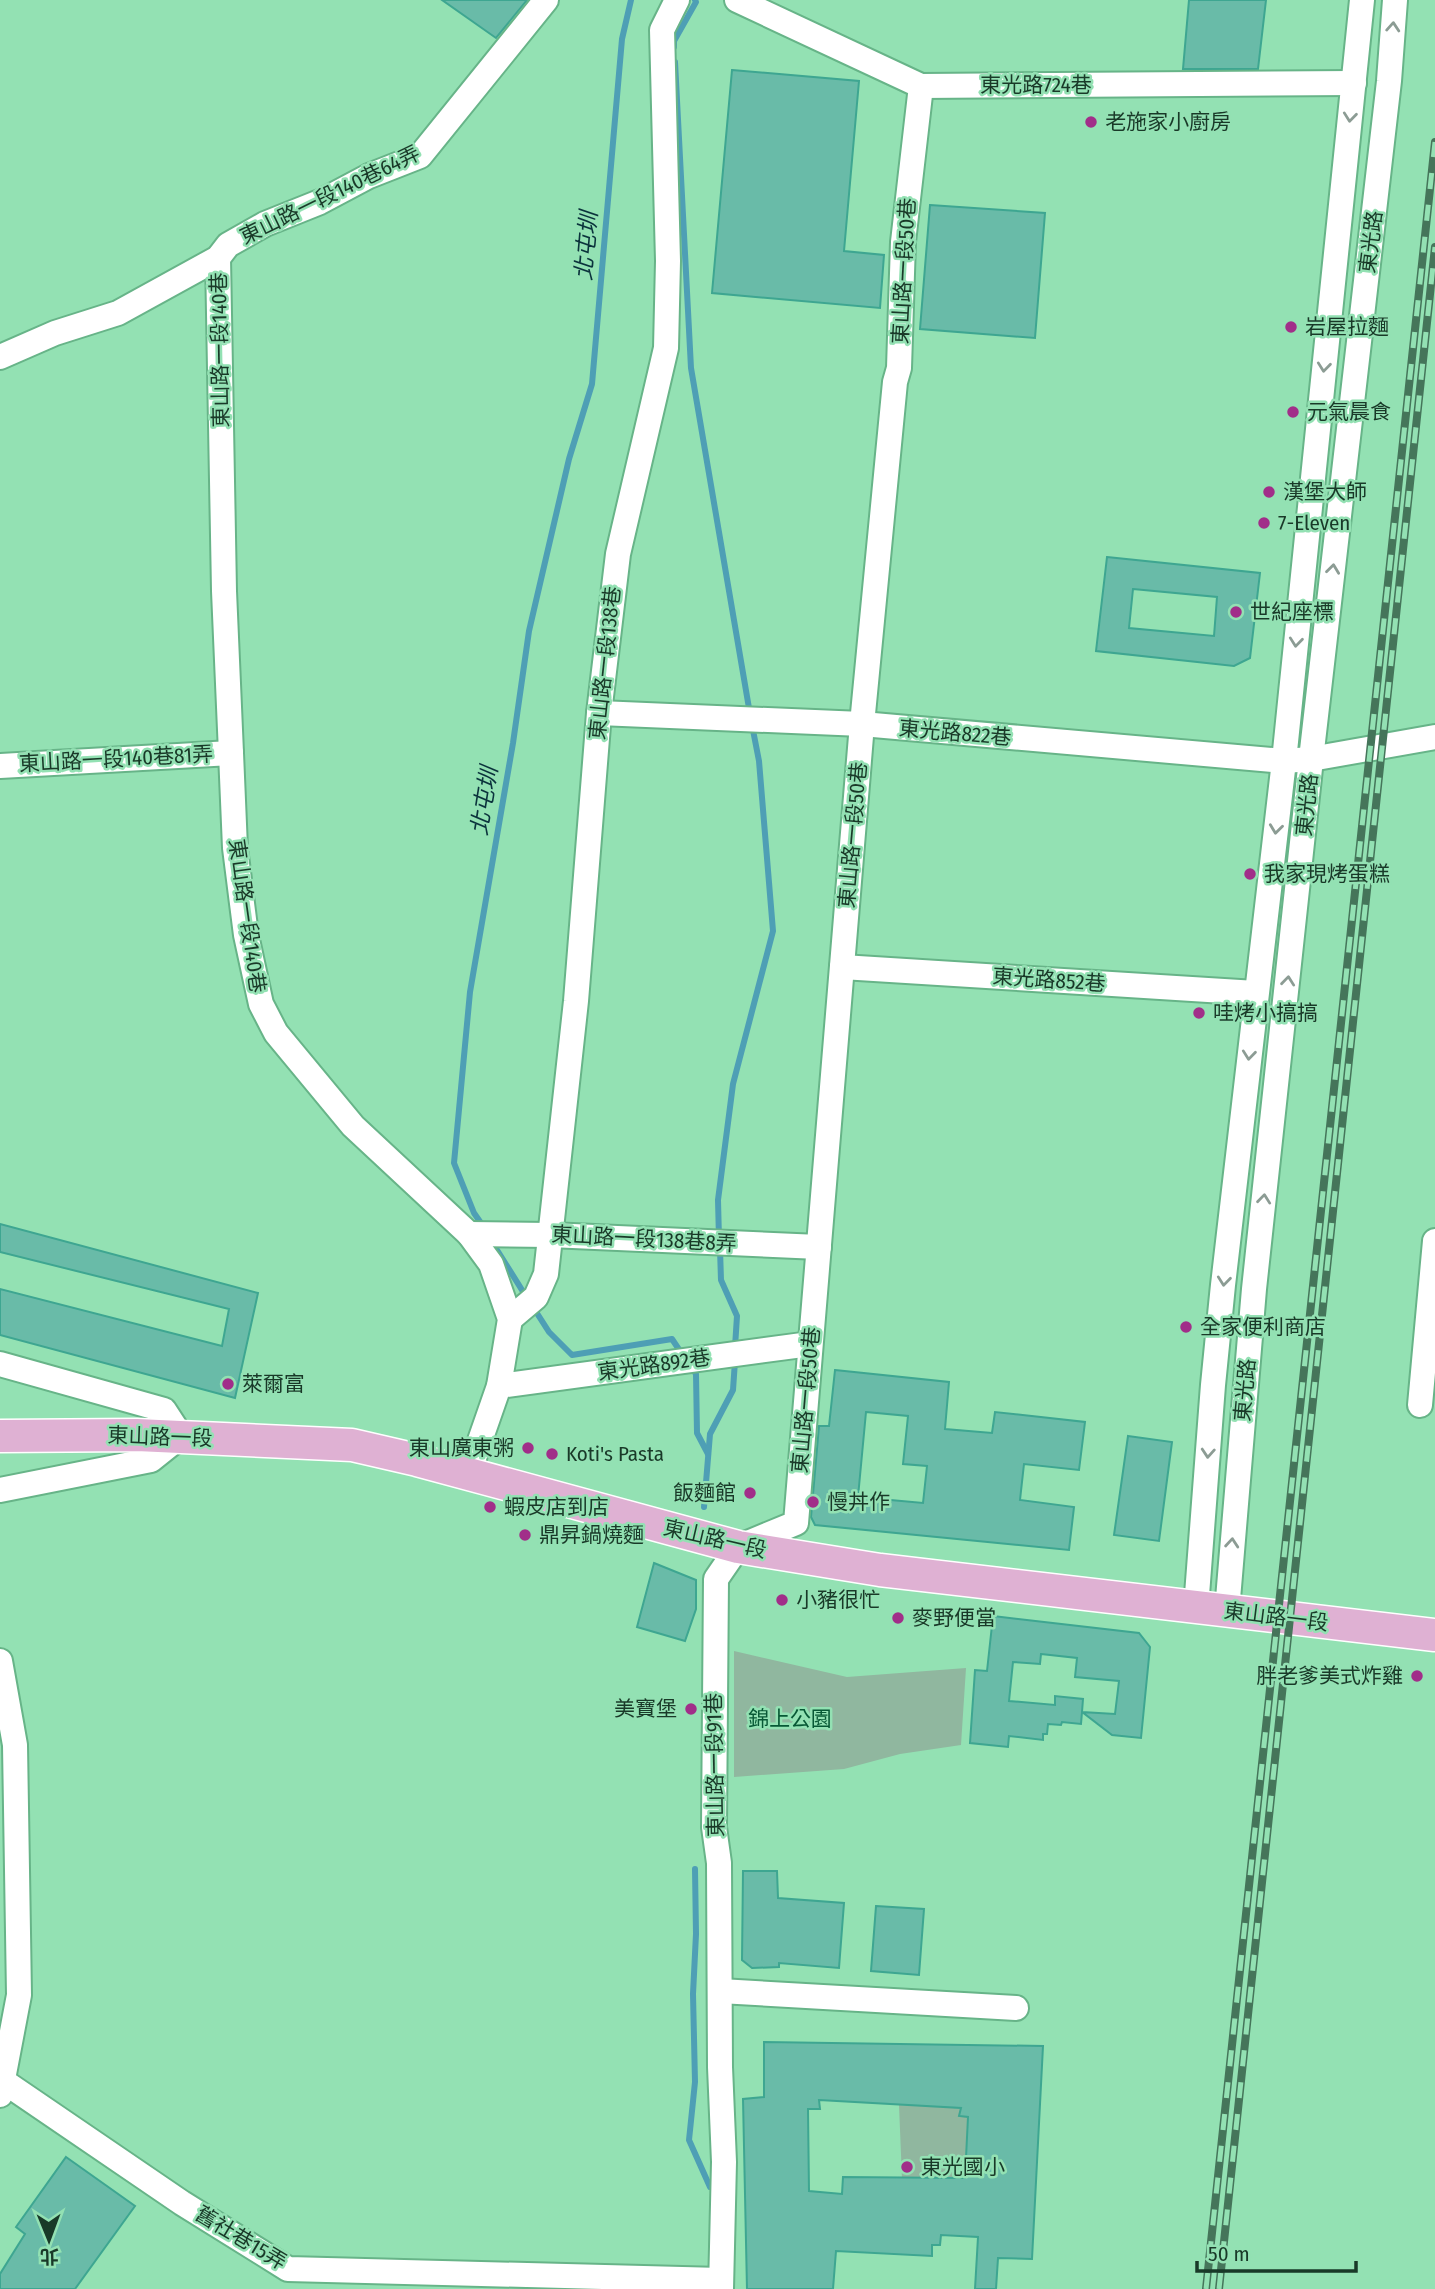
<svg xmlns="http://www.w3.org/2000/svg" width="1435" height="2289" font-family="'Fira Sans Condensed','Noto Sans TC',sans-serif">
  <style>
    .green { fill: #90b79f }
    .lines { fill: none; stroke-linecap: round; stroke-linejoin: round }
    .stream { stroke: #4e9fb5; stroke-width: 6 }
    .building { fill: #69bba8; stroke: #3ea691; stroke-width: 2; fill-rule: evenodd }
    .minor-casing { stroke: #67b488; stroke-width: 28 }
    .major-casing { stroke: #fff; stroke-width: 35 }
    .minor { stroke: #fff; stroke-width: 24 }
    .major { stroke: #dfb1d3; stroke-width: 32 }
    .rail-casing { stroke: #45755a; stroke-width: 8 }
    .rail { stroke: #93e1b3; stroke-width: 5; stroke-dasharray: 16; stroke-linecap: butt }
    .oneway { stroke: #8c9c94 }
    .poi-dot { fill: #a12e89; stroke: #93e1b3; stroke-width: 2.5 }
    .labels { text-anchor: middle; dominant-baseline: central; stroke-width: 5; stroke-linejoin: round; paint-order: stroke }
    .street-label { font-size: 21px; fill: #193928; stroke: #93e1b3 }
    .poi-label { font-size: 21px; fill: #193928; stroke: #93e1b3; text-anchor: start }
    .park-label { font-size: 21px; fill: #075835; stroke: #93e1b3 }
    .water-label { font-size: 23px; font-style: italic; fill: #0b333c; stroke: #93e1b3 }
  </style>
  <rect width="100%" height="100%" fill="#93e1b3"/>
  <g class="green">
    <path d="M734,1651L847,1677L966,1668L961,1745L900,1754L844,1769L734,1777Z"/>
    <path d="M899,2105L961,2108L960,2116L968,2117L965,2178L902,2179Z"/>
  </g>
  <g class="lines">
    <g class="stream">
      <path d="M674,47V41L696,2L695,0"/>
      <path d="M675,62L691,368L750,714"/>
      <path d="M483,1226L474,1213L454,1163L470,992L513,743L529,631L569,459L592,384L622,39L631,0"/>
      <path d="M719,1239L718,1200L733,1084L773,931L759,761L752,725"/>
      <path d="M492,1242L527,1298"/>
      <path d="M720,1249L721,1280L737,1316L735,1347"/>
      <path d="M533,1307L549,1332L572,1355L672,1339L682,1354"/>
      <path d="M690,1366L696,1374L697,1433L708,1454"/>
      <path d="M704,1507L710,1434L733,1390L735,1361"/>
      <path d="M695,1869L696,1934L693,1994L695,2082L689,2140L710,2187"/>
    </g>
  </g>
  <g class="building">
    <path d="M442,0H527L496,38Z"/>
    <path d="M1189,0H1266L1258,69H1183Z"/>
    <path d="M732,70L859,81L844,251L884,255L880,308L712,293Z"/>
    <path d="M930,205L1045,213L1035,338L920,329Z"/>
    <path d="M1107,557L1260,573L1250,658L1234,666L1096,651ZM1133,589L1217,597L1214,636L1129,628Z"/>
    <path d="M0,1224L258,1293L235,1398L0,1335V1289L222,1346L229,1309L0,1252Z"/>
    <path d="M835,1370L949,1382L945,1429L992,1433L995,1412L1085,1422L1079,1470L1024,1464L1020,1500L1074,1507L1069,1550L815,1525L811,1517L819,1426H829ZM866,1412L908,1416L903,1464L927,1466L923,1503L858,1497Z"/>
    <path d="M1128,1436L1172,1442L1159,1541L1114,1535Z"/>
    <path d="M654,1563L696,1580V1609L685,1641L637,1627Z"/>
    <path d="M993,1616L1139,1633L1150,1647L1141,1738L1112,1735L1082,1712L1081,1724L1062,1722L1061,1725L1048,1724L1047,1734H1043V1740L1009,1736L1008,1747L970,1743L975,1670L987,1671ZM1041,1654L1077,1658L1075,1677L1119,1681L1115,1714L1082,1712L1083,1699L1055,1696V1705L1009,1701L1013,1662L1040,1664Z"/>
    <path d="M743,1871H777L778,1898L844,1903L839,1968L779,1963V1967L752,1968L742,1960Z"/>
    <path d="M876,1906L924,1909L919,1975L871,1971Z"/>
    <path d="M764,2042L1043,2046L1032,2259L998,2258L996,2289H975L978,2237L941,2235L940,2245H932V2256L836,2251L833,2289H747L743,2099L764,2097ZM819,2100L961,2108L959,2116L968,2117L965,2178L843,2177L842,2194L809,2191L808,2109H820Z"/>
    <path d="M66,2157L135,2206L75,2289H0V2274L25,2234L16,2227Z"/>
  </g>
  <g class="lines">
    <g class="minor-casing">
      <g id="minor">
        <path d="M737,0L921,86L1354,83"/>
        <path d="M218,258L224,591L231,753L235,848L246,935L261,1004L276,1033L353,1126L469,1234L491,1264L510,1319L499,1386L468,1475"/>
        <path d="M0,357L55,333L118,313L218,258L228,245L265,224L320,202L369,176L420,156L546,0"/>
        <path d="M599,713L862,724L1284,761L1311,759L1435,737"/>
        <path d="M0,766L231,753"/>
        <path d="M842,967L1256,993"/>
        <path d="M469,1234L550,1235L819,1247"/>
        <path d="M510,1319L536,1297L546,1274L576,1001L599,713L618,554L666,348L668,261L662,30L677,0"/>
        <path d="M0,1364L164,1410L181,1436L151,1460L0,1490"/>
        <path d="M499,1386L810,1344"/>
        <path d="M1420,1405L1435,1241"/>
        <path d="M1196,1608L1213,1385L1223,1285L1284,761L1362,0"/>
        <path d="M1227,1611L1254,1289L1311,759L1389,81L1395,0"/>
        <path d="M0,1661L15,1745L19,1995L0,2095"/>
        <path d="M720,1991L1016,2008"/>
        <path d="M3,2081L182,2203L288,2269L721,2280"/>
        <path d="M721,2289L724,2162L720,2067L719,1863L714,1827L716,1579L738,1547L796,1523L862,724L895,382L899,368L903,242L921,86"/>
      </g>
    </g>
    <g class="major-casing">
      <path id="major" d="M0,1436L137,1435L352,1445L417,1460L738,1547L880,1570L1435,1635"/>
    </g>
    <use href="#minor" class="minor"/>
    <use href="#major" class="major"/>
    <g class="rail-casing">
      <g id="rail">
        <path d="M1206,2289L1435,142"/>
        <path d="M1219,2289L1435,247"/>
      </g>
    </g>
    <use href="#rail" class="rail"/>
  </g>
  <defs><path id="oneway-chevron" d="M-2-3.5L2.5 0L-2 3.5" fill="none" stroke-width="1.6" stroke-linecap="round" stroke-linejoin="round" transform="scale(1.75)"/></defs>
  <g class="oneway">
    <use href="#oneway-chevron" transform="translate(1393 27) rotate(-86)"/>
    <use href="#oneway-chevron" transform="translate(1350 117) rotate(96)"/>
    <use href="#oneway-chevron" transform="translate(1324 367) rotate(96)"/>
    <use href="#oneway-chevron" transform="translate(1333 569) rotate(-83)"/>
    <use href="#oneway-chevron" transform="translate(1296 642) rotate(96)"/>
    <use href="#oneway-chevron" transform="translate(1276 829) rotate(97)"/>
    <use href="#oneway-chevron" transform="translate(1288 981) rotate(-84)"/>
    <use href="#oneway-chevron" transform="translate(1249 1055) rotate(96)"/>
    <use href="#oneway-chevron" transform="translate(1264 1199) rotate(-84)"/>
    <use href="#oneway-chevron" transform="translate(1224 1281) rotate(96)"/>
    <use href="#oneway-chevron" transform="translate(1208 1453) rotate(94)"/>
    <use href="#oneway-chevron" transform="translate(1232 1543) rotate(-85)"/>
  </g>
  <g class="poi-dot">
    <circle cx="1091" cy="122" r="7"/>
    <circle cx="1291" cy="327" r="7"/>
    <circle cx="1293" cy="412" r="7"/>
    <circle cx="1269" cy="492" r="7"/>
    <circle cx="1264" cy="523" r="7"/>
    <circle cx="1236" cy="612" r="7"/>
    <circle cx="1250" cy="874" r="7"/>
    <circle cx="1199" cy="1013" r="7"/>
    <circle cx="1186" cy="1327" r="7"/>
    <circle cx="228" cy="1384" r="7"/>
    <circle cx="528" cy="1448" r="7"/>
    <circle cx="552" cy="1454" r="7"/>
    <circle cx="750" cy="1493" r="7"/>
    <circle cx="813" cy="1502" r="7"/>
    <circle cx="490" cy="1507" r="7"/>
    <circle cx="525" cy="1535" r="7"/>
    <circle cx="782" cy="1600" r="7"/>
    <circle cx="898" cy="1618" r="7"/>
    <circle cx="1417" cy="1676" r="7"/>
    <circle cx="691" cy="1709" r="7"/>
    <circle cx="907" cy="2167" r="7"/>
  </g>
  <g class="labels">
    <g class="street-label">
      <text x="1036" y="85">東光路724巷</text>
      <text transform="translate(330 195) rotate(-26)">東山路一段140巷64弄</text>
      <text transform="translate(1371 242) rotate(-83)">東光路</text>
      <text transform="translate(904 271) rotate(-87)">東山路一段50巷</text>
      <text transform="translate(220 350) rotate(-91)">東山路一段140巷</text>
      <text transform="translate(605 663) rotate(-84)">東山路一段138巷</text>
      <text transform="translate(955 733) rotate(5)">東光路822巷</text>
      <text transform="translate(116 759) rotate(-3)">東山路一段140巷81弄</text>
      <text transform="translate(1307 805) rotate(-84)">東光路</text>
      <text transform="translate(853 835) rotate(-85)">東山路一段50巷</text>
      <text transform="translate(247 916) rotate(82)">東山路一段140巷</text>
      <text transform="translate(1049 980) rotate(4)">東光路852巷</text>
      <text transform="translate(644 1239) rotate(3)">東山路一段138巷8弄</text>
      <text transform="translate(654 1365) rotate(-8)">東光路892巷</text>
      <text transform="translate(1245 1390) rotate(-85)">東光路</text>
      <text transform="translate(806 1400) rotate(-85)">東山路一段50巷</text>
      <text transform="translate(160 1437) rotate(2)">東山路一段</text>
      <text transform="translate(715 1539) rotate(13)">東山路一段</text>
      <text transform="translate(1276 1617) rotate(7)">東山路一段</text>
      <text transform="translate(715 1765) rotate(-91)">東山路一段91巷</text>
      <text transform="translate(241 2238) rotate(31)">舊社巷15弄</text>
    </g>
    <g class="poi-label">
      <text x="1105" y="122">老施家小廚房</text>
      <text x="1305" y="327">岩屋拉麵</text>
      <text x="1307" y="412">元氣晨食</text>
      <text x="1283" y="492">漢堡大師</text>
      <text x="1278" y="523">7-Eleven</text>
      <text x="1250" y="612">世紀座標</text>
      <text x="1264" y="874">我家現烤蛋糕</text>
      <text x="1213" y="1013">哇烤小搞搞</text>
      <text x="1200" y="1327">全家便利商店</text>
      <text x="242" y="1384">萊爾富</text>
      <text x="514" y="1448" text-anchor="end">東山廣東粥</text>
      <text x="566" y="1454">Koti's Pasta</text>
      <text x="736" y="1493" text-anchor="end">飯麵館</text>
      <text x="827" y="1502">慢丼作</text>
      <text x="504" y="1507">蝦皮店到店</text>
      <text x="539" y="1535">鼎昇鍋燒麵</text>
      <text x="796" y="1600">小豬很忙</text>
      <text x="912" y="1618">麥野便當</text>
      <text x="1403" y="1676" text-anchor="end">胖老爹美式炸雞</text>
      <text x="677" y="1709" text-anchor="end">美寶堡</text>
      <text x="921" y="2167">東光國小</text>
    </g>
    <g class="park-label">
      <text x="790" y="1719">錦上公園</text>
    </g>
    <g class="water-label">
      <text transform="translate(586 246) rotate(-85)">北屯圳</text>
      <text transform="translate(484 801) rotate(-81)">北屯圳</text>
    </g>
  </g>
  <g transform="translate(49 2240) rotate(179)" stroke="#93e1b3" stroke-width="5" paint-order="stroke">
  <path d="M0-5L12 26L0 18L-12 26Z" fill="#193928"/>
  <text y="-10" font-size="19" font-weight="bold" text-anchor="middle" fill="#193928">北</text>
  </g>
  <path d="M1197 2261v10h159v-10" fill="none" stroke="#193928" stroke-width="3.5"/>
  <text x="1208" y="2261" font-size="21" fill="#193928" stroke="#93e1b3" stroke-width="5" paint-order="stroke">50 m</text>
</svg>
